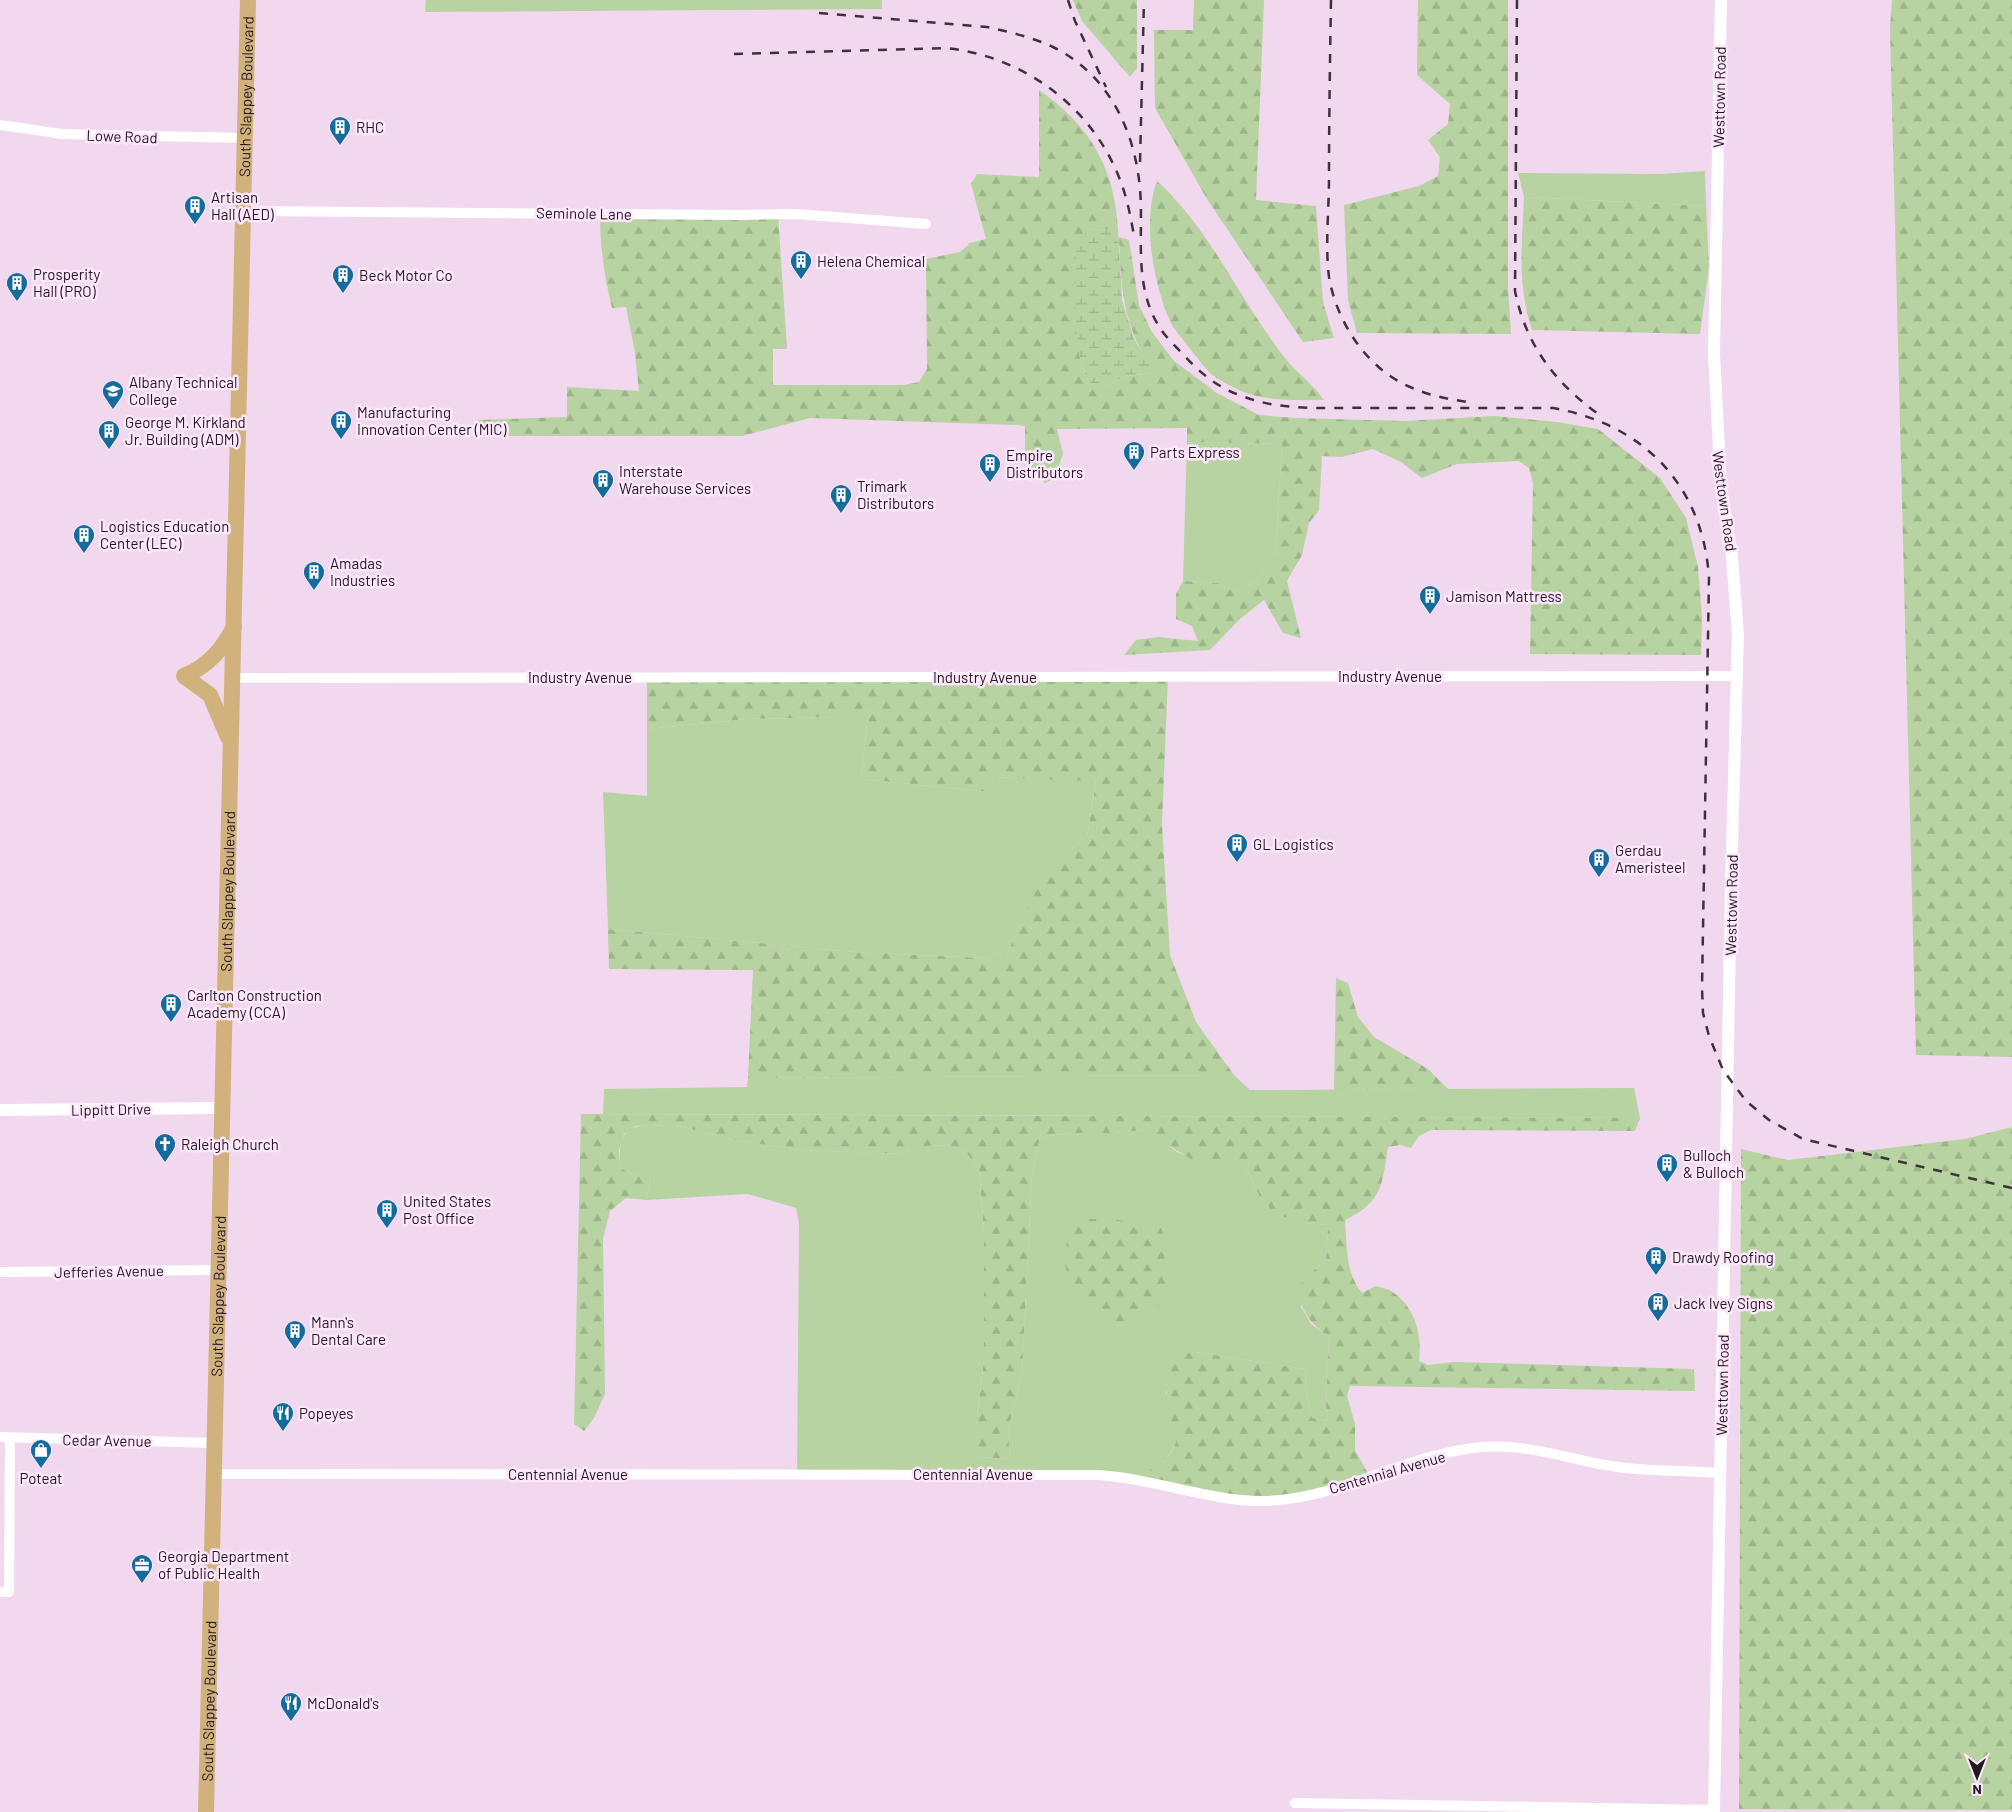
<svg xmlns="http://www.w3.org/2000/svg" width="2012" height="1812" font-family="Barlow,sans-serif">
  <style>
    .green { fill: #b7d3a1 }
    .forest { fill: url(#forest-firs) }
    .wetland { fill: url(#wetland-marsh) }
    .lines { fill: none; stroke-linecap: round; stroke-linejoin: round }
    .minor { stroke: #fff; stroke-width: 10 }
    .tertiary { stroke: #fff; stroke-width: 12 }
    .primary { stroke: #d1b27d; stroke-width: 16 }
    .rail { stroke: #3d323b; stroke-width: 2.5; stroke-dasharray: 9 9; stroke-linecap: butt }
    .labels { text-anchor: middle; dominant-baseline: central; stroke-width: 5; stroke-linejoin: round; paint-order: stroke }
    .street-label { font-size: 15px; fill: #211820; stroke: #fee6fb }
    .poi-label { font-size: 15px; fill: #211820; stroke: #fee6fb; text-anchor: start }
  </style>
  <defs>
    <pattern id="forest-firs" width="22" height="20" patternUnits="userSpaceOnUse" patternTransform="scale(1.25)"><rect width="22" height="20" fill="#b7d3a1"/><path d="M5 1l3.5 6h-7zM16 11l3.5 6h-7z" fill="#9db48a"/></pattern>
    <pattern id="wetland-marsh" width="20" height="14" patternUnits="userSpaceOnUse" patternTransform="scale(1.25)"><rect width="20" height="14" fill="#b7d3a1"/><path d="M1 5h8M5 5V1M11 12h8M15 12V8" fill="none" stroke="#9db48a"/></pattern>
  </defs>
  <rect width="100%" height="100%" fill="#f1d8ee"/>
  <g class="green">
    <path d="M426,0H882V9L425,12Z"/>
    <path d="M1705,171L1706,206L1524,197L1518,173L1660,174Z"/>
    <path d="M1187,442L1282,444L1275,560L1256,580L1237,593L1218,583L1183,581Z"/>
    <path d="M869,706L861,779L989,792L992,777L1096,780L1087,837C1077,845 1064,853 1057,862C1033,891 1018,924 1006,959L854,952L608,929L603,792L647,796V729L747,719L834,717Z"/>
    <path d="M1234,1075L1250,1090L1634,1088L1640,1118L603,1114L604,1089L747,1087L748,1078Z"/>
    <path d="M674,1125L735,1140L800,1150L900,1154L922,1146L947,1145L965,1151L979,1169L984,1232V1360L976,1427L977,1457L1010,1459L1008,1431L1022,1373L1032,1173L1040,1137L1072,1133H1115L1143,1130L1160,1139L1177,1152L1210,1165L1230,1154L1247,1170L1261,1199L1305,1223L1328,1225L1326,1261L1314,1270L1301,1307L1311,1324L1329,1337L1326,1407L1328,1421L1312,1418L1306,1390L1305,1369L1195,1352L1166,1391L1176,1443L1153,1481L1124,1476L797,1474L799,1224L796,1208L748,1194L646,1200L651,1177L636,1176L620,1168C617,1120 635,1126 674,1125Z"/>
  </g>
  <g class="forest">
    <path d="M1073,0H1137V68L1130,77L1082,21Z"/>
    <path d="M1194,0H1264L1256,200L1316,206L1323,302L1334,338L1303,342L1207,199L1155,108L1154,30H1193Z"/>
    <path d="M1418,0H1508V287L1511,334L1357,333L1348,300L1344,205L1419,186L1438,176L1440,157L1428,140L1448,124L1450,104L1417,75Z"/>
    <path d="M1892,0H2012V1057L1916,1055L1890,28Z"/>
    <path d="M1039,90C1090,125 1115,169 1118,230L1089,229L1079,354L1087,380L1099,389L1125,376L1154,373C1123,325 1121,292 1119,237L1129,240L1139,305L1152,332L1174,361L1217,393L1259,415L1295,418L1405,421L1494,416L1557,422L1598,429L1660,478L1686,518L1698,567L1702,617L1701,655L1530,654L1533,483L1529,468L1519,461L1457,464L1422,478L1401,462L1373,449L1342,457L1322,456L1319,510L1309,523L1302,555L1287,581L1301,638L1283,633L1264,600L1240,619L1210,650L1124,655L1136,640L1158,637L1198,641L1192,626L1176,619V594L1183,581L1218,583L1237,593L1256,580L1275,560L1282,444L1187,442V428L1057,429L1063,454L1054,478L1045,483L1025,461V426L1015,425L810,418L742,436H478V420L567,417V387L639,391L635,353L626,307L612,308C604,276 600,245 600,213L778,214L787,349H773V385H904L919,382L927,369L926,259L960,252L970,243L986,239L971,184L977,174L1039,177Z"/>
    <path d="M1157,181C1211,230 1240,301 1285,358C1297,373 1313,384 1324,400C1297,400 1267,402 1241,391C1232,387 1219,380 1211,374C1206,369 1173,328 1171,323C1153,285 1142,220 1157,181Z"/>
    <path d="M1524,197L1706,206L1709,267L1700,334L1532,330C1517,285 1522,244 1524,197Z"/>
    <path d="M1168,676L1162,824L1170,955L1196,1022L1234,1075L748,1078L753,970L609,969L608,929L854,952L1006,959C1018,924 1033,891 1056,862C1064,853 1077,845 1087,837L1096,781L993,777L989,792L861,779L869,707L834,717L747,719L647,729V677Z"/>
    <path d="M1336,978L1348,983L1358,1017L1374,1037L1428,1069L1448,1089L1334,1090Z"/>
    <path d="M581,1114L1640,1118L1635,1131L1431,1130L1419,1136L1411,1148L1400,1145L1388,1147C1382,1186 1382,1202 1345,1220C1347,1245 1345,1273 1362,1293L1376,1286C1382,1288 1390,1289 1394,1293C1416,1309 1422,1336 1419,1361L1428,1365L1454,1362L1694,1369L1695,1391L1350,1386L1347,1396L1355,1424V1450L1370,1477L1265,1501L1153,1481L1150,1470L1153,1463L1168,1457L1176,1443C1170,1414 1158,1382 1177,1355L1195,1352L1305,1369L1306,1390L1312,1418L1328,1421L1326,1407L1329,1337C1308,1321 1302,1313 1298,1287L1314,1270L1326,1261L1328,1225L1305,1223L1276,1214L1261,1199L1247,1170L1231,1155L1210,1165L1198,1163L1143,1130L1115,1133H1072L1040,1137L1032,1173L1022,1373L1008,1431L1010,1459L976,1457V1427L984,1360V1232L979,1169L965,1151L947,1145L923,1146L900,1154L800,1150L735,1140L674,1125L636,1126L624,1134L619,1150L620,1168L636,1176H651L646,1200L626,1198L610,1211L603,1239L605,1394L594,1418L584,1431L574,1424Z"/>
    <path d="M2012,1127V1810L1739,1809L1741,1149L1788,1160L1965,1139Z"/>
    <path d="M1072,1219H1112L1161,1228L1171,1251L1168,1281L1158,1308L1135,1321L1108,1322L1097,1315L1067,1274L1064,1257Z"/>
  </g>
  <path class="wetland" d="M1089,229L1118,230L1122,300L1134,339L1154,373L1125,376L1099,389L1087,380L1079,354L1075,321L1076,245Z"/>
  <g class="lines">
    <g class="minor">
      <path d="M0,125L62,134L245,138"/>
      <path d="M242,211L741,215L796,214L926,224"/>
      <path d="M234,678L1736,676"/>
      <path d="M0,1272L218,1270"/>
      <path d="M0,1437L215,1443"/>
      <path d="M214,1474L1098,1475C1153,1478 1211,1502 1265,1501C1340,1499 1407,1454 1481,1447C1526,1443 1568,1459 1611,1466C1648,1472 1684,1470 1720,1473"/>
      <path d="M0,1592H9L10,1438"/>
      <path d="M1295,1803L1714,1810"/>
    </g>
    <g class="tertiary">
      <path d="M0,1110L223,1108"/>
      <path d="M1714,1812L1731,884L1738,635L1732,556L1721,487L1714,354L1721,0"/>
    </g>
    <g class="primary">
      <path d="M228,737L210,695L184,676C208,666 222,650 234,627"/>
      <path id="s1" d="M206,1812L248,0"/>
    </g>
    <g class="rail">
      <path d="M1068,0L1075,21L1106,87"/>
      <path d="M1331,0C1330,59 1329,119 1329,178C1329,210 1325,245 1329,277C1337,324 1369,372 1415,389C1434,397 1454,400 1474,403"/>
      <path d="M1517,0L1515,291C1526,346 1556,384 1601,416"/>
      <path d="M819,13L987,27C1009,32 1032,37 1053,47C1108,74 1135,130 1140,189C1144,236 1132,288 1162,331C1167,338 1174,345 1181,352C1199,372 1216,387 1242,396C1283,412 1327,407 1370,408C1431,408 1492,408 1553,408C1643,424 1703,485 1709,578L1702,988L1703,1013L1709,1036L1723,1070L1746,1101L1769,1120L1803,1139L2012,1188"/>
      <path d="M734,54L946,48C1030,57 1103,115 1126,198C1130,212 1132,226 1135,240"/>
      <path d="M1140,162L1144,0"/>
    </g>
  </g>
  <defs>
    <g id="building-pin" transform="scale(1.125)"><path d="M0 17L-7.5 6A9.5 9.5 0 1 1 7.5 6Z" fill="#136c9c" stroke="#fee6fb"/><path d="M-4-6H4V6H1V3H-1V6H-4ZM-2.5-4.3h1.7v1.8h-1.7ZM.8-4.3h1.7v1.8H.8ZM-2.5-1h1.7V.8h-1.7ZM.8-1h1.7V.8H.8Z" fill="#fff"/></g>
    <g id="school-pin" transform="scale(1.125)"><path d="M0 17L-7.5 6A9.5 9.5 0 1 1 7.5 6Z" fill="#136c9c" stroke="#fee6fb"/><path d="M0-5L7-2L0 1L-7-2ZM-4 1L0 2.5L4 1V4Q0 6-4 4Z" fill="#fff"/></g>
    <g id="church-pin" transform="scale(1.125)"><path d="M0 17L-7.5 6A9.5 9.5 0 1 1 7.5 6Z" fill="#136c9c" stroke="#fee6fb"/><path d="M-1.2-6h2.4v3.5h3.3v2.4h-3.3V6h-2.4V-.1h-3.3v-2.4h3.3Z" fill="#fff"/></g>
    <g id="restaurant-pin" transform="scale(1.125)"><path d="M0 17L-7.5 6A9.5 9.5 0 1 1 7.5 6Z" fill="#136c9c" stroke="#fee6fb"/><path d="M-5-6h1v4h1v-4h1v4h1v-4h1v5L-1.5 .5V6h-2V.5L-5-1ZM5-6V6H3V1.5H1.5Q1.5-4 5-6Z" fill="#fff"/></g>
    <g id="shop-pin" transform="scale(1.125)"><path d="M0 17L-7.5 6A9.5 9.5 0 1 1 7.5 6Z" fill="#136c9c" stroke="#fee6fb"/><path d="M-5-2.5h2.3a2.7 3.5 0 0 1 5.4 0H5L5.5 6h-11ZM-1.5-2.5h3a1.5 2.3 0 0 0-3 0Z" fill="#fff"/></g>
    <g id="office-pin" transform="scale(1.125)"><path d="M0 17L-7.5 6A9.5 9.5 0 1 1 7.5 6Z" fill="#136c9c" stroke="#fee6fb"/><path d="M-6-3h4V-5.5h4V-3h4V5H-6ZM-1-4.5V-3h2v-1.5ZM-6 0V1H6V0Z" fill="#fff"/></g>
  </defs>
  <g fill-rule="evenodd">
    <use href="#building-pin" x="340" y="127"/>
    <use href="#building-pin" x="195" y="206"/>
    <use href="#building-pin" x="801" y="261"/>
    <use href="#building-pin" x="343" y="275"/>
    <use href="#building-pin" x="17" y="283"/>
    <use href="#school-pin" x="113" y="391"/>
    <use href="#building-pin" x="341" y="421"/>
    <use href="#building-pin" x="109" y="431"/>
    <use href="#building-pin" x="1134" y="452"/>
    <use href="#building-pin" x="990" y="464"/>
    <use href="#building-pin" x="603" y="480"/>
    <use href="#building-pin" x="841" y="495"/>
    <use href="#building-pin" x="84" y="535"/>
    <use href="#building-pin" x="314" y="572"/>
    <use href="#building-pin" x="1430" y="596"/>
    <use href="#building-pin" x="1237" y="844"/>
    <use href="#building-pin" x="1599" y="859"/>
    <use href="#building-pin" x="171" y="1004"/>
    <use href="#church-pin" x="165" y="1144"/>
    <use href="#building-pin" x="1667" y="1164"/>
    <use href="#building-pin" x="387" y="1210"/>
    <use href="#building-pin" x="1656" y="1257"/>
    <use href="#building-pin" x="1658" y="1303"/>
    <use href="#building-pin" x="295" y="1331"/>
    <use href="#restaurant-pin" x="283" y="1413"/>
    <use href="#shop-pin" x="41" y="1450"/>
    <use href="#office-pin" x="142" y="1565"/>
    <use href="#restaurant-pin" x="291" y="1703"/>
  </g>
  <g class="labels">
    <g class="street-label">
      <text stroke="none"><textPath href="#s1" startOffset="1716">South Slappey Boulevard</textPath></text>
      <text transform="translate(1719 97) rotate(-89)">Westtown Road</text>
      <text transform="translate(122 136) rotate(2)">Lowe Road</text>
      <text transform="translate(584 213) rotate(1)">Seminole Lane</text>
      <text transform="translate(1725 501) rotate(82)">Westtown Road</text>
      <text x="1390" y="676">Industry Avenue</text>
      <text x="580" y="677">Industry Avenue</text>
      <text x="985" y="677">Industry Avenue</text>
      <text stroke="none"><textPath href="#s1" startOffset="921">South Slappey Boulevard</textPath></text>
      <text transform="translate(1731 905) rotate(-89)">Westtown Road</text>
      <text transform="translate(111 1109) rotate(-1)">Lippitt Drive</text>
      <text transform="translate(109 1271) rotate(-1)">Jefferies Avenue</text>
      <text stroke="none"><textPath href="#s1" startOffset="516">South Slappey Boulevard</textPath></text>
      <text transform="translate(1722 1385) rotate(-89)">Westtown Road</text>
      <text transform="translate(107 1440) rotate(1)">Cedar Avenue</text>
      <text transform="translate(1387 1472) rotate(-16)">Centennial Avenue</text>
      <text x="568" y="1474">Centennial Avenue</text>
      <text x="973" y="1474">Centennial Avenue</text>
      <text stroke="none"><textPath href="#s1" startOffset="111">South Slappey Boulevard</textPath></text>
    </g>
    <g class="poi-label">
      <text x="356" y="127">RHC</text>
      <text x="211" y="197">Artisan<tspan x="211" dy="17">Hall (AED)</tspan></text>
      <text x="817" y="261">Helena Chemical</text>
      <text x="33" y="274">Prosperity<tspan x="33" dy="17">Hall (PRO)</tspan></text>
      <text x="359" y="275">Beck Motor Co</text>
      <text x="129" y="382">Albany Technical<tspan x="129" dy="17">College</tspan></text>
      <text x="357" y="412">Manufacturing<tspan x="357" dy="17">Innovation Center (MIC)</tspan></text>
      <text x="125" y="422">George M. Kirkland<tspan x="125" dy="17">Jr. Building (ADM)</tspan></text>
      <text x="1150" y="452">Parts Express</text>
      <text x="1006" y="455">Empire<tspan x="1006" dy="17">Distributors</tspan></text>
      <text x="619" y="471">Interstate<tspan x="619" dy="17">Warehouse Services</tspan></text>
      <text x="857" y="486">Trimark<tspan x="857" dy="17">Distributors</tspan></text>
      <text x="100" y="526">Logistics Education<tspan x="100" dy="17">Center (LEC)</tspan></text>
      <text x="330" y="563">Amadas<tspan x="330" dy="17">Industries</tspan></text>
      <text x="1446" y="596">Jamison Mattress</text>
      <text x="1253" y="844">GL Logistics</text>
      <text x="1615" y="850">Gerdau<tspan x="1615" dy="17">Ameristeel</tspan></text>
      <text x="187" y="995">Carlton Construction<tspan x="187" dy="17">Academy (CCA)</tspan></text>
      <text x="181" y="1144">Raleigh Church</text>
      <text x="1683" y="1155">Bulloch<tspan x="1683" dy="17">&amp; Bulloch</tspan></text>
      <text x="403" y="1201">United States<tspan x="403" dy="17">Post Office</tspan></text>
      <text x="1672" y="1257">Drawdy Roofing</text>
      <text x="1674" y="1303">Jack Ivey Signs</text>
      <text x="311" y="1322">Mann's<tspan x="311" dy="17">Dental Care</tspan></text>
      <text x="299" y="1413">Popeyes</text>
      <text x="41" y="1478" text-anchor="middle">Poteat</text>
      <text x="158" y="1556">Georgia Department<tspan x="158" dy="17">of Public Health</tspan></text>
      <text x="307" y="1703">McDonald's</text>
    </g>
  </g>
  <g transform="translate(1977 1777) rotate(180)" stroke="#fee6fb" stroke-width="4" paint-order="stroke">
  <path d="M0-4L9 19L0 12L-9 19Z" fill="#211820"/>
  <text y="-8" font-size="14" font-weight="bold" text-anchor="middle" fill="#211820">N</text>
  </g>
</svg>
